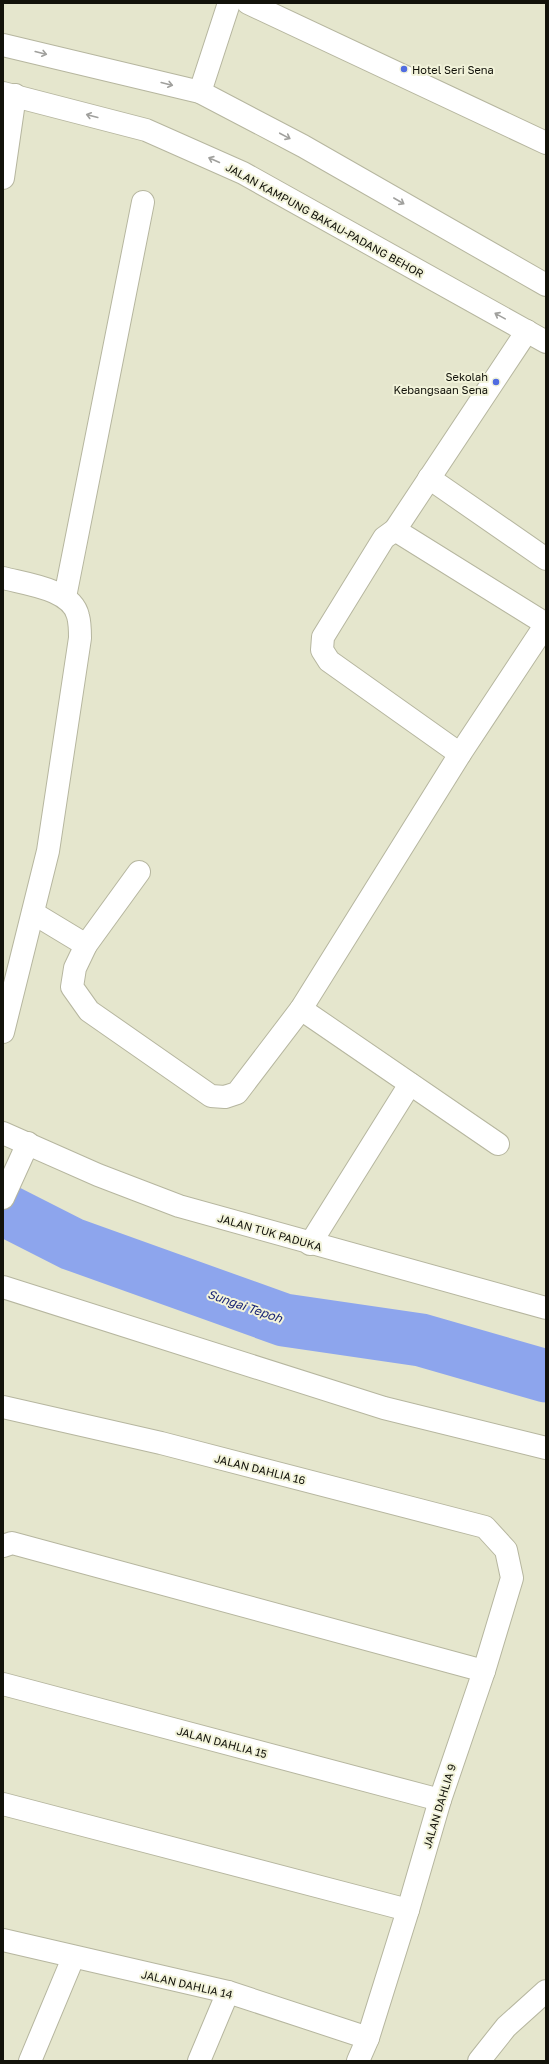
<svg xmlns="http://www.w3.org/2000/svg" width="549" height="2064" font-family="'Golos Text',sans-serif">
  <style>
    .lines { fill: none; stroke-linecap: round; stroke-linejoin: round }
    .river { stroke: #8da5ed; stroke-width: 53 }
    .minor-casing { stroke: #b6b69f; stroke-width: 24 }
    .minor { stroke: #fff; stroke-width: 22 }
    .oneway { stroke: #a0a09d }
    .poi-dot { fill: #506ce1; stroke: #f2f3da; stroke-width: 1.5 }
    .labels { text-anchor: middle; dominant-baseline: central; stroke-width: 4; stroke-linejoin: round; paint-order: stroke }
    .poi-label { font-size: 11px; fill: #12120a; stroke: #f2f3da; text-anchor: start }
    .street-label { font-size: 11px; fill: #12120a; stroke: #f2f3da }
    .water-label { font-size: 12px; font-style: italic; fill: #182475; stroke: #f2f3da }
  </style>
  <rect width="100%" height="100%" fill="#e5e6cd"/>
  <g class="lines">
    <path class="river" d="M3,1209L72,1244L284,1320L421,1340L546,1376"/>
    <g class="minor-casing">
      <g id="minor">
        <path d="M248,3L546,143"/>
        <path d="M3,45L200,92L303,146L546,285"/>
        <path d="M200,92L229,3"/>
        <path d="M3,93L146,130L243,173L546,342"/>
        <path d="M3,178L15,95"/>
        <path d="M429,478L546,559"/>
        <path d="M395,530L527,331"/>
        <path d="M3,578C26,584 72,589 78,616C80,623 80,631 80,638L48,851L3,1032"/>
        <path d="M65,597L143,202"/>
        <path d="M460,754L329,661L322,650L323,637L384,538L395,530L546,624"/>
        <path d="M139,872L86,945L75,968L72,987L89,1011L211,1096L225,1097L237,1093L301,1009L460,754L546,624"/>
        <path d="M33,913L86,945"/>
        <path d="M301,1009L498,1144"/>
        <path d="M3,1133L98,1175L179,1206L546,1308"/>
        <path d="M3,1198L28,1143"/>
        <path d="M310,1244L410,1084"/>
        <path d="M3,1287L384,1408L546,1448"/>
        <path d="M3,1407L161,1443L485,1527L506,1550L512,1578L484,1671L440,1800L408,1910L368,2038L358,2061"/>
        <path d="M3,1546L12,1543L484,1671"/>
        <path d="M3,1684L440,1800"/>
        <path d="M3,1804L408,1910"/>
        <path d="M3,1940L228,1992L368,2038"/>
        <path d="M30,2061L73,1958"/>
        <path d="M199,2061L228,1992"/>
        <path d="M479,2061L506,2027L546,1991"/>
      </g>
    </g>
    <use href="#minor" class="minor"/>
  </g>
  <defs><path id="oneway-shaft" d="M-6 0H5M1.5-3L5.5 0L1.5 3" fill="none" stroke-width="1.6" stroke-linecap="round" stroke-linejoin="round"/></defs>
  <g class="oneway">
    <use href="#oneway-shaft" transform="translate(41 53) rotate(14)"/>
    <use href="#oneway-shaft" transform="translate(167 84) rotate(14)"/>
    <use href="#oneway-shaft" transform="translate(92 116) rotate(-165)"/>
    <use href="#oneway-shaft" transform="translate(285 136) rotate(28)"/>
    <use href="#oneway-shaft" transform="translate(214 160) rotate(-156)"/>
    <use href="#oneway-shaft" transform="translate(399 201) rotate(30)"/>
    <use href="#oneway-shaft" transform="translate(500 316) rotate(-151)"/>
  </g>
  <g class="poi-dot">
    <circle cx="404" cy="69" r="4"/>
    <circle cx="496" cy="382" r="4"/>
  </g>
  <g class="labels">
    <g class="poi-label">
      <text x="412" y="69">Hotel Seri Sena</text>
      <text x="488" y="376" text-anchor="end">Sekolah<tspan x="488" dy="13">Kebangsaan Sena</tspan></text>
    </g>
    <g class="street-label">
      <text transform="translate(325 220) rotate(29)">JALAN KAMPUNG BAKAU-PADANG BEHOR</text>
      <text transform="translate(270 1232) rotate(16)">JALAN TUK PADUKA</text>
      <text transform="translate(260 1469) rotate(14)">JALAN DAHLIA 16</text>
      <text transform="translate(222 1742) rotate(15)">JALAN DAHLIA 15</text>
      <text transform="translate(439 1806) rotate(-73)">JALAN DAHLIA 9</text>
      <text transform="translate(187 1984) rotate(13)">JALAN DAHLIA 14</text>
    </g>
    <g class="water-label">
      <text transform="translate(245 1306) rotate(19)">Sungai Tepoh</text>
    </g>
  </g>
  <rect width="549" height="2064" fill="none" stroke="#12120a" stroke-width="8"/>
</svg>
